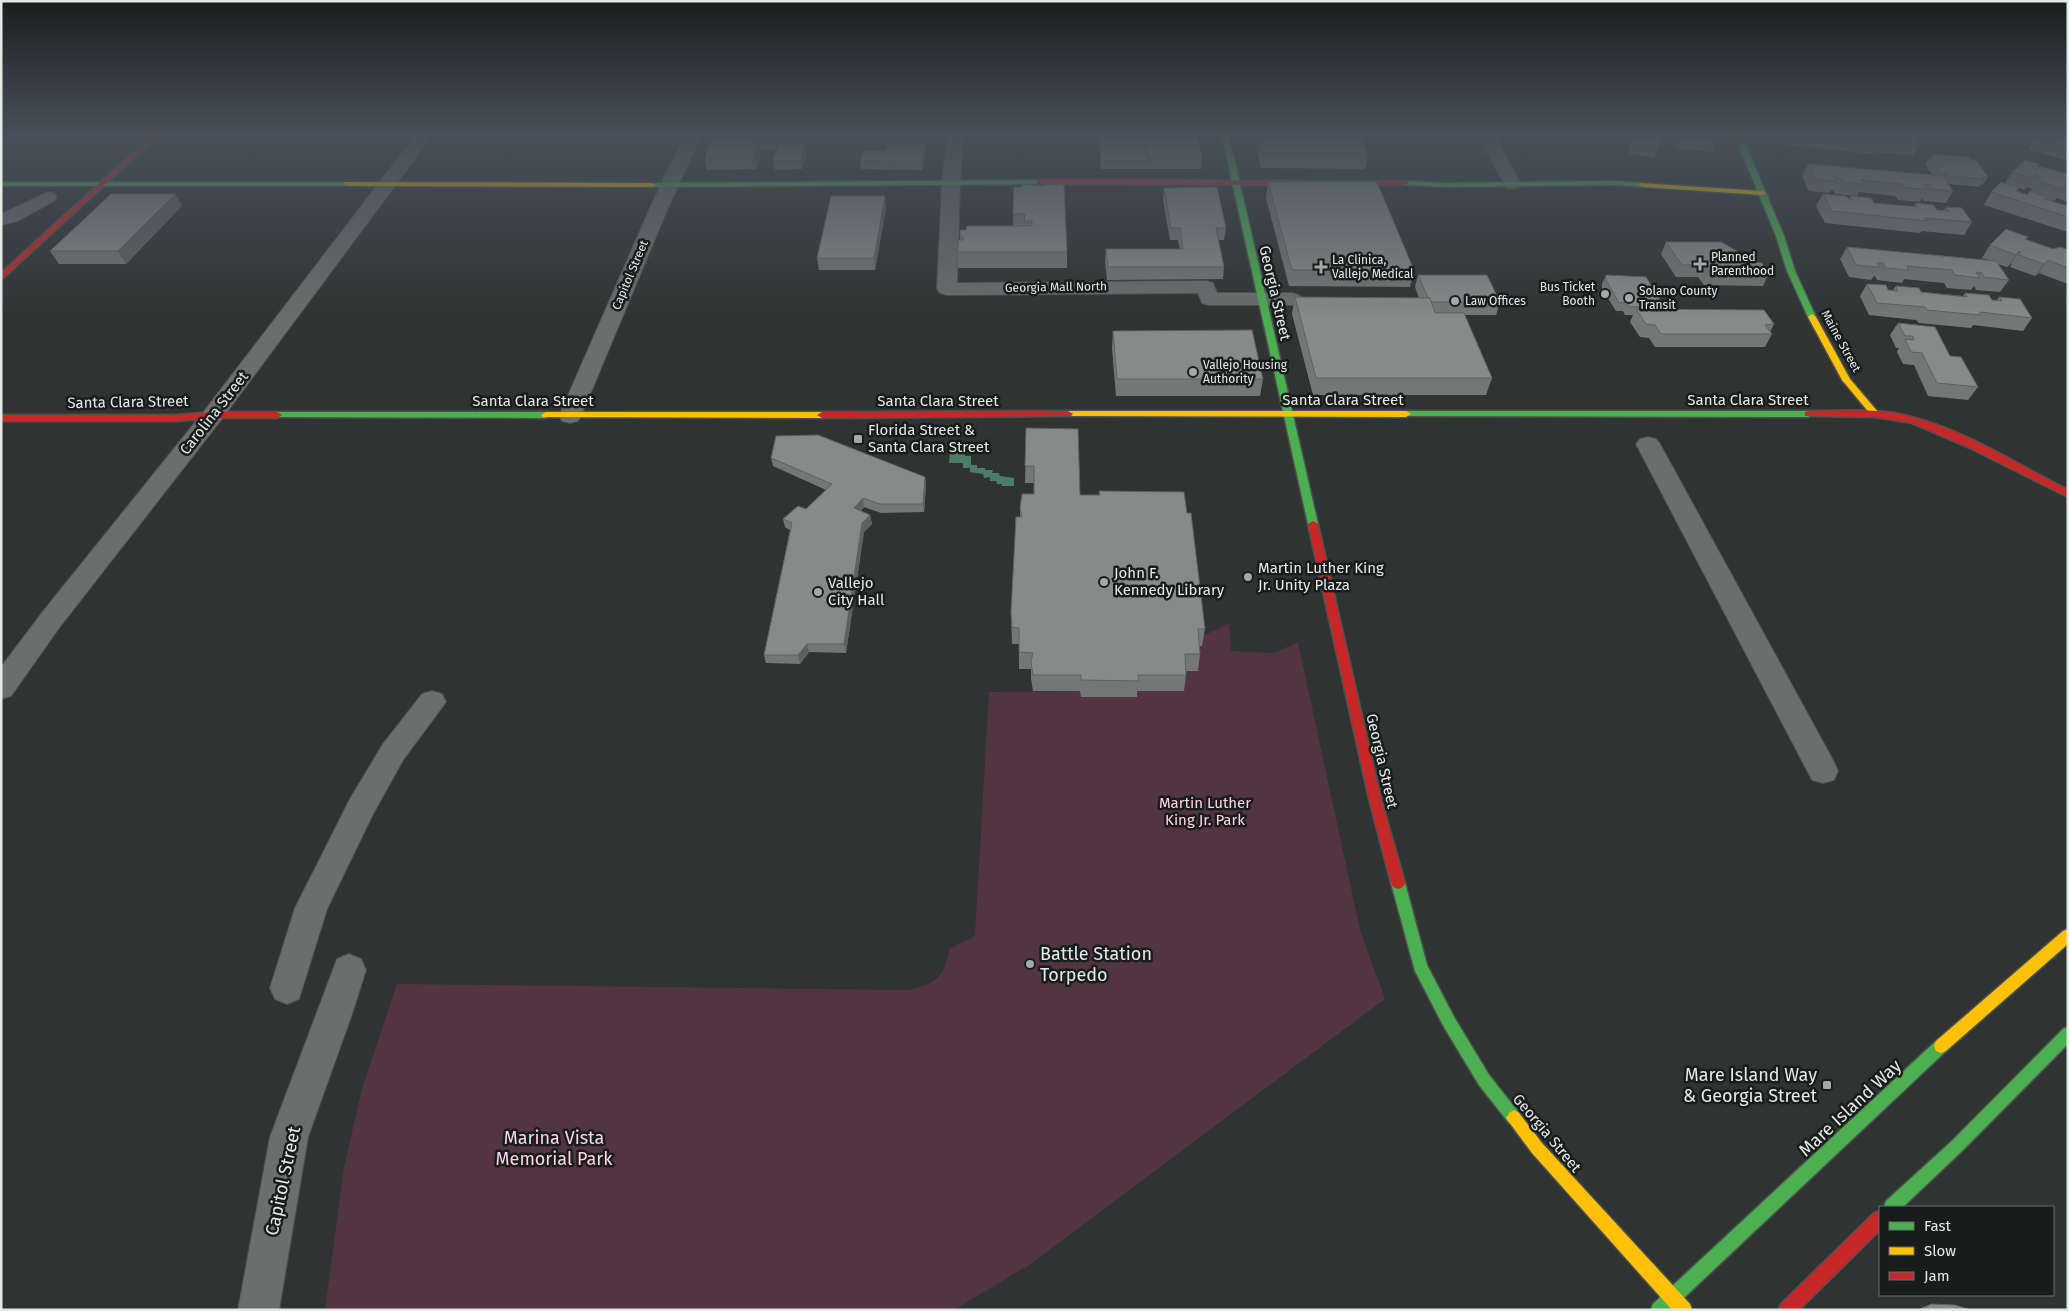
<svg xmlns="http://www.w3.org/2000/svg" width="2069" height="1311" font-family="'Fira Sans',sans-serif">
  <style>
    .green { fill: #523443 }
    .water { fill: #4c7c6a }
    .lines { fill: none; stroke-linecap: round; stroke-linejoin: round }
    .street-casing { stroke: #4c5150; stroke-width: 2 }
    .fast-casing { stroke: #4c5150; stroke-width: 3 }
    .slow-casing { stroke: #4c5150; stroke-width: 3 }
    .jam-casing { stroke: #4c5150; stroke-width: 3 }
    .street { fill: #6a6f6d; fill-rule: evenodd }
    .fast { fill: #4caf50; fill-rule: evenodd }
    .slow { fill: #ffc107; fill-rule: evenodd }
    .jam { fill: #c62828; fill-rule: evenodd }
    .wall { fill: #737876; fill-rule: evenodd }
    .shaded-wall { fill: #5e6160 }
    .building { fill: #868b89; stroke: #5e6160 }
    .poi-dot { fill: #a4aaa8; stroke: #181d1b; stroke-width: 2 }
    .labels { text-anchor: middle; dominant-baseline: central; stroke-width: 5; stroke-linejoin: round; paint-order: stroke }
    .far-poi-label { font-size: 12px; fill: #e3eae7; stroke: #181d1b; text-anchor: start }
    .far-street-label { font-size: 12px; fill: #e3eae7; stroke: #181d1b }
    .street-label { font-size: 15px; fill: #e3eae7; stroke: #181d1b }
    .poi-label { font-size: 15px; fill: #e3eae7; stroke: #181d1b; text-anchor: start }
    .park-label { font-size: 15px; fill: #ffd2e6; stroke: #181d1b }
    .near-poi-label { font-size: 18px; fill: #e3eae7; stroke: #181d1b; text-anchor: start }
    .near-street-label { font-size: 18px; fill: #e3eae7; stroke: #181d1b }
    .near-park-label { font-size: 18px; fill: #ffd2e6; stroke: #181d1b }
  </style>
  <rect width="100%" height="100%" fill="#2f3432"/>
  <path class="green" d="M1229,623L1231,651L1274,653L1298,642L1360,930L1385,999L1029,1265L954,1310H325L344,1167L363,1085L397,984L906,990C933,986 945,978 949,949L975,936L989,692L1080,691L1081,696L1136,691L1182,671H1197L1195,646L1201,637Z"/>
  <path class="water" d="M965,450V456H971V465H977V468H985V470H993L992,473H999L1000,476L1014,478V486H1002V484H997L996,481H990V477L984,478L983,474L970,472V468H963V463H949L950,452Z"/>
  <g class="lines">
    <g class="street-casing">
      <g id="street">
        <path d="M415,136H432L221,420L59,628L11,696L1,699V667L41,614L205,410Z"/>
        <path d="M684,136H701L668,208L581,416L578,421L570,423L562,421L559,416L650,208Z"/>
        <path d="M947,136H963L960,183L957,283L1206,281L1213,283L1217,293H1292L1299,295L1302,299L1299,303L1292,305H1209L1202,303L1198,293L947,295L940,293L937,289L942,183Z"/>
        <path d="M1478,136H1495L1521,184L1518,188L1512,189L1506,188Z"/>
        <path d="M48,192L54,193L57,197L54,201L18,221L1,225V214Z"/>
        <path d="M1648,437L1656,439L1660,444L1834,762L1838,771L1834,780L1823,783L1812,780L1636,444L1640,439Z"/>
        <path d="M432,691L442,694L446,702L403,760L372,816L327,909L299,999L287,1004L275,999L270,988L295,908L350,799L383,744L422,694Z"/>
        <path d="M349,954L361,959L366,970L351,1017L308,1137L279,1310H238L270,1137L337,959Z"/>
      </g>
    </g>
    <g class="fast-casing">
      <g id="fast">
        <path d="M1222,136H1229L1318,524L1313,527L1308,524Z"/>
        <path d="M1735,136H1742L1784,236L1795,271L1816,317L1815,319L1812,320L1808,317L1787,271L1776,236Z"/>
        <path d="M1040,180H1043V184L652,187L648,185L652,183Z"/>
        <path d="M1402,181L1447,183L1616,181L1643,183L1647,185L1643,187L1616,185L1447,187L1405,185H1402Z"/>
        <path d="M1,182H347L351,184L347,186H1Z"/>
        <path d="M1406,411H1808L1813,414L1808,417L1403,416V412Z"/>
        <path d="M277,412H546L551,415L546,418L274,417V413Z"/>
        <path d="M1398,877L1403,879L1405,883L1427,965L1454,1017L1489,1075L1519,1113L1522,1118L1519,1123L1514,1126L1509,1123L1479,1085L1444,1027L1415,971L1391,883L1393,879Z"/>
        <path d="M2068,1027V1044L1963,1150L1903,1207H1884L1886,1201L1953,1140L2063,1029Z"/>
        <path d="M1941,1039L1946,1041L1948,1046L1946,1051L1671,1310H1651L1653,1304L1936,1041Z"/>
      </g>
    </g>
    <g class="slow-casing">
      <g id="slow">
        <path d="M344,182L652,183L656,185L652,187L347,186L343,184Z"/>
        <path d="M1640,183L1762,191L1766,193L1762,195L1643,187L1639,185Z"/>
        <path d="M1812,314L1816,317L1850,379L1878,412V416H1872L1842,380L1808,317Z"/>
        <path d="M1068,411H1406L1411,414L1406,417L1065,416L1063,414Z"/>
        <path d="M546,412H822L827,415L822,418L543,417L541,415Z"/>
        <path d="M2068,929V944L1946,1051L1941,1053L1936,1051L1934,1046L1936,1041L2063,931Z"/>
        <path d="M1514,1110L1519,1113L1542,1143L1690,1304L1692,1310H1672L1532,1153L1506,1118L1509,1113Z"/>
      </g>
    </g>
    <g class="jam-casing">
      <g id="jam">
        <path d="M151,136H158L1,280V273Z"/>
        <path d="M1037,180L1405,181L1409,183L1405,185L1040,184H1037Z"/>
        <path d="M1068,411L1073,414L1071,416L822,418L817,415L822,412Z"/>
        <path d="M1808,411C1840,411 1873,408 1904,415C1962,428 2015,463 2068,490V497L1970,448L1912,423L1875,417L1805,416V412Z"/>
        <path d="M213,412H277L282,415L277,418H213L176,421H1V415H176Z"/>
        <path d="M1313,521L1318,524L1381,799L1405,883L1403,887L1398,889L1393,887L1391,883L1369,799L1308,524Z"/>
        <path d="M1880,1211V1230L1799,1310H1779L1781,1304L1874,1213Z"/>
      </g>
    </g>
    <use href="#street" class="street"/>
    <use href="#fast" class="fast"/>
    <use href="#slow" class="slow"/>
    <use href="#jam" class="jam"/>
  </g>
  <g class="wall">
    <path d="M713,136H780L776,150H762L756,169L707,170L705,158Z"/>
    <path d="M1098,136H1197L1202,157L1201,169H1101Z"/>
    <path d="M1254,136H1361L1368,153L1365,169L1261,168Z"/>
    <path d="M1618,136H1661L1657,150L1654,158L1628,153L1631,140L1618,138Z"/>
    <path d="M1673,136L1714,148L1713,152L1674,148L1672,140Z"/>
    <path d="M1782,136H1915L1920,143L1913,155L1874,152L1873,154L1787,145Z"/>
    <path d="M2037,136H2060L2068,139V161L2028,149Z"/>
    <path d="M805,144L807,152L802,169L775,170L773,161Z"/>
    <path d="M886,151H926L922,170L861,169L860,161Z"/>
    <path d="M1932,154L1970,160L1988,177L1983,185L1981,184L1979,187L1949,184L1953,191L1946,203L1924,201L1922,198L1920,202L1898,200L1895,196L1859,192L1857,196L1835,194L1833,190H1831L1829,193L1809,191L1802,176L1808,164L1932,175L1925,164Z"/>
    <path d="M2038,166L2068,174V202L2057,198L2054,201L2045,199L2068,206V232L1984,205L1991,192L2005,183L2012,172ZM2027,187L2032,189L2027,195L2017,191L2019,188L2024,190Z"/>
    <path d="M1268,182L1414,270L1410,287L1289,286L1266,198Z"/>
    <path d="M1014,187L1067,252V268H958V252L960,240V236L966,230L1013,226Z"/>
    <path d="M1164,188L1226,228L1224,240H1218L1224,267L1223,279L1107,280L1105,261L1106,249H1180L1178,240H1170L1163,200Z"/>
    <path d="M1823,194L1849,198L1850,196L1874,203L1913,207L1916,203L1937,210H1944L1946,207L1972,222L1964,235L1922,231L1920,233L1825,223L1816,206Z"/>
    <path d="M182,206L126,264H59L50,251Z"/>
    <path d="M886,208L875,270H819L817,258Z"/>
    <path d="M2026,239L2053,249L2068,250V284L2039,273L2035,276L2010,267L2012,264H2011L2007,267L1998,264L2009,280L2000,292L1976,290L1974,286L1971,290L1947,288L1944,283L1904,279L1902,283L1877,280L1875,276H1874L1871,280L1849,277L1840,259L1847,247L1988,260L1982,258L1990,245Z"/>
    <path d="M1666,242L1769,273L1763,286L1704,285L1698,277H1676L1661,254Z"/>
    <path d="M1418,275L1500,302L1496,315H1464L1492,378L1486,395H1313L1292,314L1295,297L1419,298L1415,287Z"/>
    <path d="M1606,275L1664,306L1663,309L1774,324L1770,332L1772,334L1765,347H1655L1649,338L1640,337L1630,322L1633,315H1625L1623,311H1616L1602,289V284Z"/>
    <path d="M1867,284L1888,290H1893L1896,286L1921,292L1963,296L1965,293L1992,300L1996,301L1999,297L2032,318L2023,331L1973,325L1971,328L1919,323L1916,320L1869,315L1860,296Z"/>
    <path d="M1898,323L1950,356L1978,387L1968,400L1928,396L1914,365L1903,364L1897,352L1899,348H1896L1890,335Z"/>
    <path d="M1113,331L1263,379L1260,396H1116L1112,348Z"/>
    <path d="M1026,428L1080,495H1099V491L1187,513L1205,629L1202,646H1200V654L1198,671H1186V675L1184,691H1137V697H1081L1080,691H1033L1031,678V669H1019V644H1012L1011,612L1020,517V508L1034,494V483H1025Z"/>
    <path d="M771,458L925,477L926,486L924,512L881,513L864,507L861,511L870,515L872,524L864,532L846,653L809,652L800,664L766,663L764,655L790,530L785,527L783,519L806,509L826,490L773,466Z"/>
    <path d="M1931,1304L1971,1310H1916Z"/>
  </g>
  <g class="shaded-wall">
    <path d="M775,136H780L776,150L774,138Z"/>
    <path d="M760,138L762,150L756,169L754,158Z"/>
    <path d="M805,144L807,152L802,169L801,161Z"/>
    <path d="M925,144L926,151L922,170V162Z"/>
    <path d="M2035,175L2027,187L2024,190L2032,178Z"/>
    <path d="M2065,186L2057,198L2054,201L2062,189Z"/>
    <path d="M175,194L182,206L126,264L118,251Z"/>
    <path d="M885,196L886,208L875,270L874,258Z"/>
    <path d="M2019,251L2011,264L2007,267Z"/>
    <path d="M2048,260L2039,273L2035,276L2044,264Z"/>
    <path d="M925,477L926,486L924,512L923,504Z"/>
    <path d="M863,498L864,507L856,517L854,508Z"/>
    <path d="M870,515L872,524L864,532L846,653L844,644L862,523Z"/>
    <path d="M807,644L809,652L800,664L798,655Z"/>
  </g>
  <g class="building">
    <path d="M713,136H775L774,138H760L754,158H705Z"/>
    <path d="M1099,136H1144L1148,161H1101Z"/>
    <path d="M1145,136H1197L1202,157H1148Z"/>
    <path d="M1260,136H1361L1368,153H1263Z"/>
    <path d="M1633,136H1661L1657,150L1631,145Z"/>
    <path d="M1673,136L1712,140L1714,148L1676,144Z"/>
    <path d="M1820,136H1915L1920,143L1876,140L1880,142Z"/>
    <path d="M2037,136H2059L2068,139V147L2036,138Z"/>
    <path d="M887,143L925,144L922,162L860,161L863,151H886Z"/>
    <path d="M779,144H805L801,161H773Z"/>
    <path d="M1932,154L1968,157L1970,160H1976L1988,177L1982,176L1984,179L1948,176L1946,173H1941L1930,156H1933Z"/>
    <path d="M2025,160L2039,164L2037,166L2068,174V187L2065,186L2062,189L2037,181L2041,177L2035,175L2032,178L2012,172Z"/>
    <path d="M1808,164L1943,176L1953,191L1931,189L1929,185H1924L1927,189L1905,188L1902,184L1861,180L1864,184L1842,182L1840,178L1834,177L1836,181L1816,179Z"/>
    <path d="M1268,182H1377L1414,270H1292Z"/>
    <path d="M2001,182L2019,187L2016,191L2027,195L2030,191L2046,197L2044,199L2068,206V217L1991,192Z"/>
    <path d="M1022,184L1041,186V185L1064,184L1067,252H958V240H963V236H960V230H966L967,226H1032V221H1024L1025,214H1013L1014,187H1022Z"/>
    <path d="M1217,187L1226,228H1216L1224,267H1108L1106,249H1183L1180,228H1171L1164,188Z"/>
    <path d="M111,194H175L118,251H50Z"/>
    <path d="M1823,194L1846,196L1850,200H1852L1850,196L1871,198L1874,203L1918,207L1916,203L1933,205L1937,210L1949,211L1946,207L1962,208L1972,222L1924,218L1928,221L1832,211Z"/>
    <path d="M831,196H885L874,258H817Z"/>
    <path d="M2006,229L2028,237L2025,239L2053,249L2061,247L2068,250V268L2048,260L2044,264L2019,255L2021,252L2019,251L2016,255L1990,245Z"/>
    <path d="M1666,242H1721L1756,262L1762,263L1769,273L1710,272L1704,265H1682Z"/>
    <path d="M1847,247L1996,261L2009,280L1984,277L1982,273L1976,272L1980,278L1955,275L1952,270L1907,266L1909,270L1885,268L1883,263H1877L1879,267L1856,265Z"/>
    <path d="M1418,275H1487L1500,302H1431L1430,298H1428Z"/>
    <path d="M1606,275L1646,277L1664,306L1629,307L1627,302L1619,303L1606,280Z"/>
    <path d="M1867,284L1886,285L1888,290L1898,291L1896,286L1919,288L1921,292L1967,297L1965,293L1989,295L1992,300L2002,301L1999,297L2020,299L2032,318L1980,312V315L1927,310L1925,307L1877,303Z"/>
    <path d="M1295,297L1430,298L1435,313H1464L1492,378H1316Z"/>
    <path d="M1636,309L1764,310L1774,324L1765,325L1772,334H1661L1655,325L1646,324Z"/>
    <path d="M1898,323L1935,327L1950,356L1961,357L1978,387L1937,383L1922,353L1911,352L1905,339L1914,340L1913,336H1905Z"/>
    <path d="M1252,330L1263,379H1117L1113,331Z"/>
    <path d="M1026,428L1078,429L1080,495H1100L1099,491L1184,492L1187,513H1191L1205,629H1198L1200,654H1185L1186,675H1138L1139,681L1081,680V675H1033L1031,662L1033,653L1019,652V628L1012,627L1011,612L1016,517H1022L1020,508L1022,494H1034V466H1025Z"/>
    <path d="M818,435L925,477L923,504H880L863,498L854,508L870,515L862,523L844,644H807L798,655H764L792,523L783,519L798,506L806,509L832,484L771,458L776,436Z"/>
    <path d="M1931,1304L1955,1305L1971,1310H1923Z"/>
  </g>
  <linearGradient id="sky" x2="0" y2="1"><stop stop-color="#1a1d1c"/><stop offset="0.42" stop-color="#47505a"/><stop offset="1" stop-color="#47505a" stop-opacity="0"/></linearGradient>
  <rect width="2069" height="320" fill="url(#sky)"/>
  <g class="poi-dot">
    <path d="M1697.5 256.5h5v5h5v5h-5v5h-5v-5h-5v-5h5z"/>
    <path d="M1318.5 259.5h5v5h5v5h-5v5h-5v-5h-5v-5h5z"/>
    <circle cx="1605" cy="294" r="5"/>
    <circle cx="1629" cy="298" r="5"/>
    <circle cx="1455" cy="301" r="5"/>
    <circle cx="1193" cy="372" r="5"/>
    <rect x="853" y="434" width="10" height="10" rx="2.5"/>
    <circle cx="1248" cy="577" r="5"/>
    <circle cx="1104" cy="582" r="5"/>
    <circle cx="818" cy="592" r="5"/>
    <circle cx="1030" cy="964" r="5"/>
    <rect x="1822" y="1080" width="10" height="10" rx="2.5"/>
  </g>
  <g class="labels">
    <g class="far-poi-label">
      <text x="1711" y="257">Planned<tspan x="1711" dy="14">Parenthood</tspan></text>
      <text x="1332" y="260">La Clinica,<tspan x="1332" dy="14">Vallejo Medical</tspan></text>
      <text x="1595" y="287" text-anchor="end">Bus Ticket<tspan x="1595" dy="14">Booth</tspan></text>
      <text x="1639" y="291">Solano County<tspan x="1639" dy="14">Transit</tspan></text>
      <text x="1465" y="301">Law Offices</text>
      <text x="1203" y="365">Vallejo Housing<tspan x="1203" dy="14">Authority</tspan></text>
    </g>
    <g class="far-street-label">
      <text transform="translate(630 275) rotate(-67)">Capitol Street</text>
      <text transform="translate(1056 287) rotate(-1)">Georgia Mall North</text>
      <text transform="translate(1841 341) rotate(61)">Maine Street</text>
    </g>
    <g class="street-label">
      <text transform="translate(1275 293) rotate(77)">Georgia Street</text>
      <text x="1343" y="400">Santa Clara Street</text>
      <text x="1748" y="400">Santa Clara Street</text>
      <text x="533" y="401">Santa Clara Street</text>
      <text x="938" y="401">Santa Clara Street</text>
      <text transform="translate(128 402) rotate(-1)">Santa Clara Street</text>
      <text transform="translate(214 413) rotate(-52)">Carolina Street</text>
      <text transform="translate(1382 761) rotate(77)">Georgia Street</text>
      <text transform="translate(1547 1133) rotate(50)">Georgia Street</text>
    </g>
    <g class="poi-label">
      <text x="868" y="430">Florida Street &amp;<tspan x="868" dy="17">Santa Clara Street</tspan></text>
      <text x="1258" y="568">Martin Luther King<tspan x="1258" dy="17">Jr. Unity Plaza</tspan></text>
      <text x="1114" y="573">John F.<tspan x="1114" dy="17">Kennedy Library</tspan></text>
      <text x="828" y="583">Vallejo<tspan x="828" dy="17">City Hall</tspan></text>
    </g>
    <g class="park-label">
      <text x="1205" y="803">Martin Luther<tspan x="1205" dy="17">King Jr. Park</tspan></text>
    </g>
    <g class="near-poi-label">
      <text x="1040" y="954">Battle Station<tspan x="1040" dy="21">Torpedo</tspan></text>
      <text x="1817" y="1075" text-anchor="end">Mare Island Way<tspan x="1817" dy="21">&amp; Georgia Street</tspan></text>
    </g>
    <g class="near-street-label">
      <text transform="translate(1850 1108) rotate(-43)">Mare Island Way</text>
      <text transform="translate(283 1181) rotate(-78)">Capitol Street</text>
    </g>
    <g class="near-park-label">
      <text x="554" y="1138">Marina Vista<tspan x="554" dy="21">Memorial Park</tspan></text>
    </g>
  </g>
  <rect width="2069" height="1311" fill="none" stroke="#e3eae7" stroke-width="5"/>
  <rect x="1879" y="1206" width="175" height="90" fill="#181d1b" stroke="#696f6d"/>
  <rect x="1889" y="1222" width="25" height="8" fill="#4caf50" stroke="#696f6d"/>
  <text x="1924" y="1231" font-size="15" fill="#e3eae7">Fast</text>
  <rect x="1889" y="1247" width="25" height="8" fill="#ffc107" stroke="#696f6d"/>
  <text x="1924" y="1256" font-size="15" fill="#e3eae7">Slow</text>
  <rect x="1889" y="1272" width="25" height="8" fill="#c62828" stroke="#696f6d"/>
  <text x="1924" y="1281" font-size="15" fill="#e3eae7">Jam</text>
</svg>
